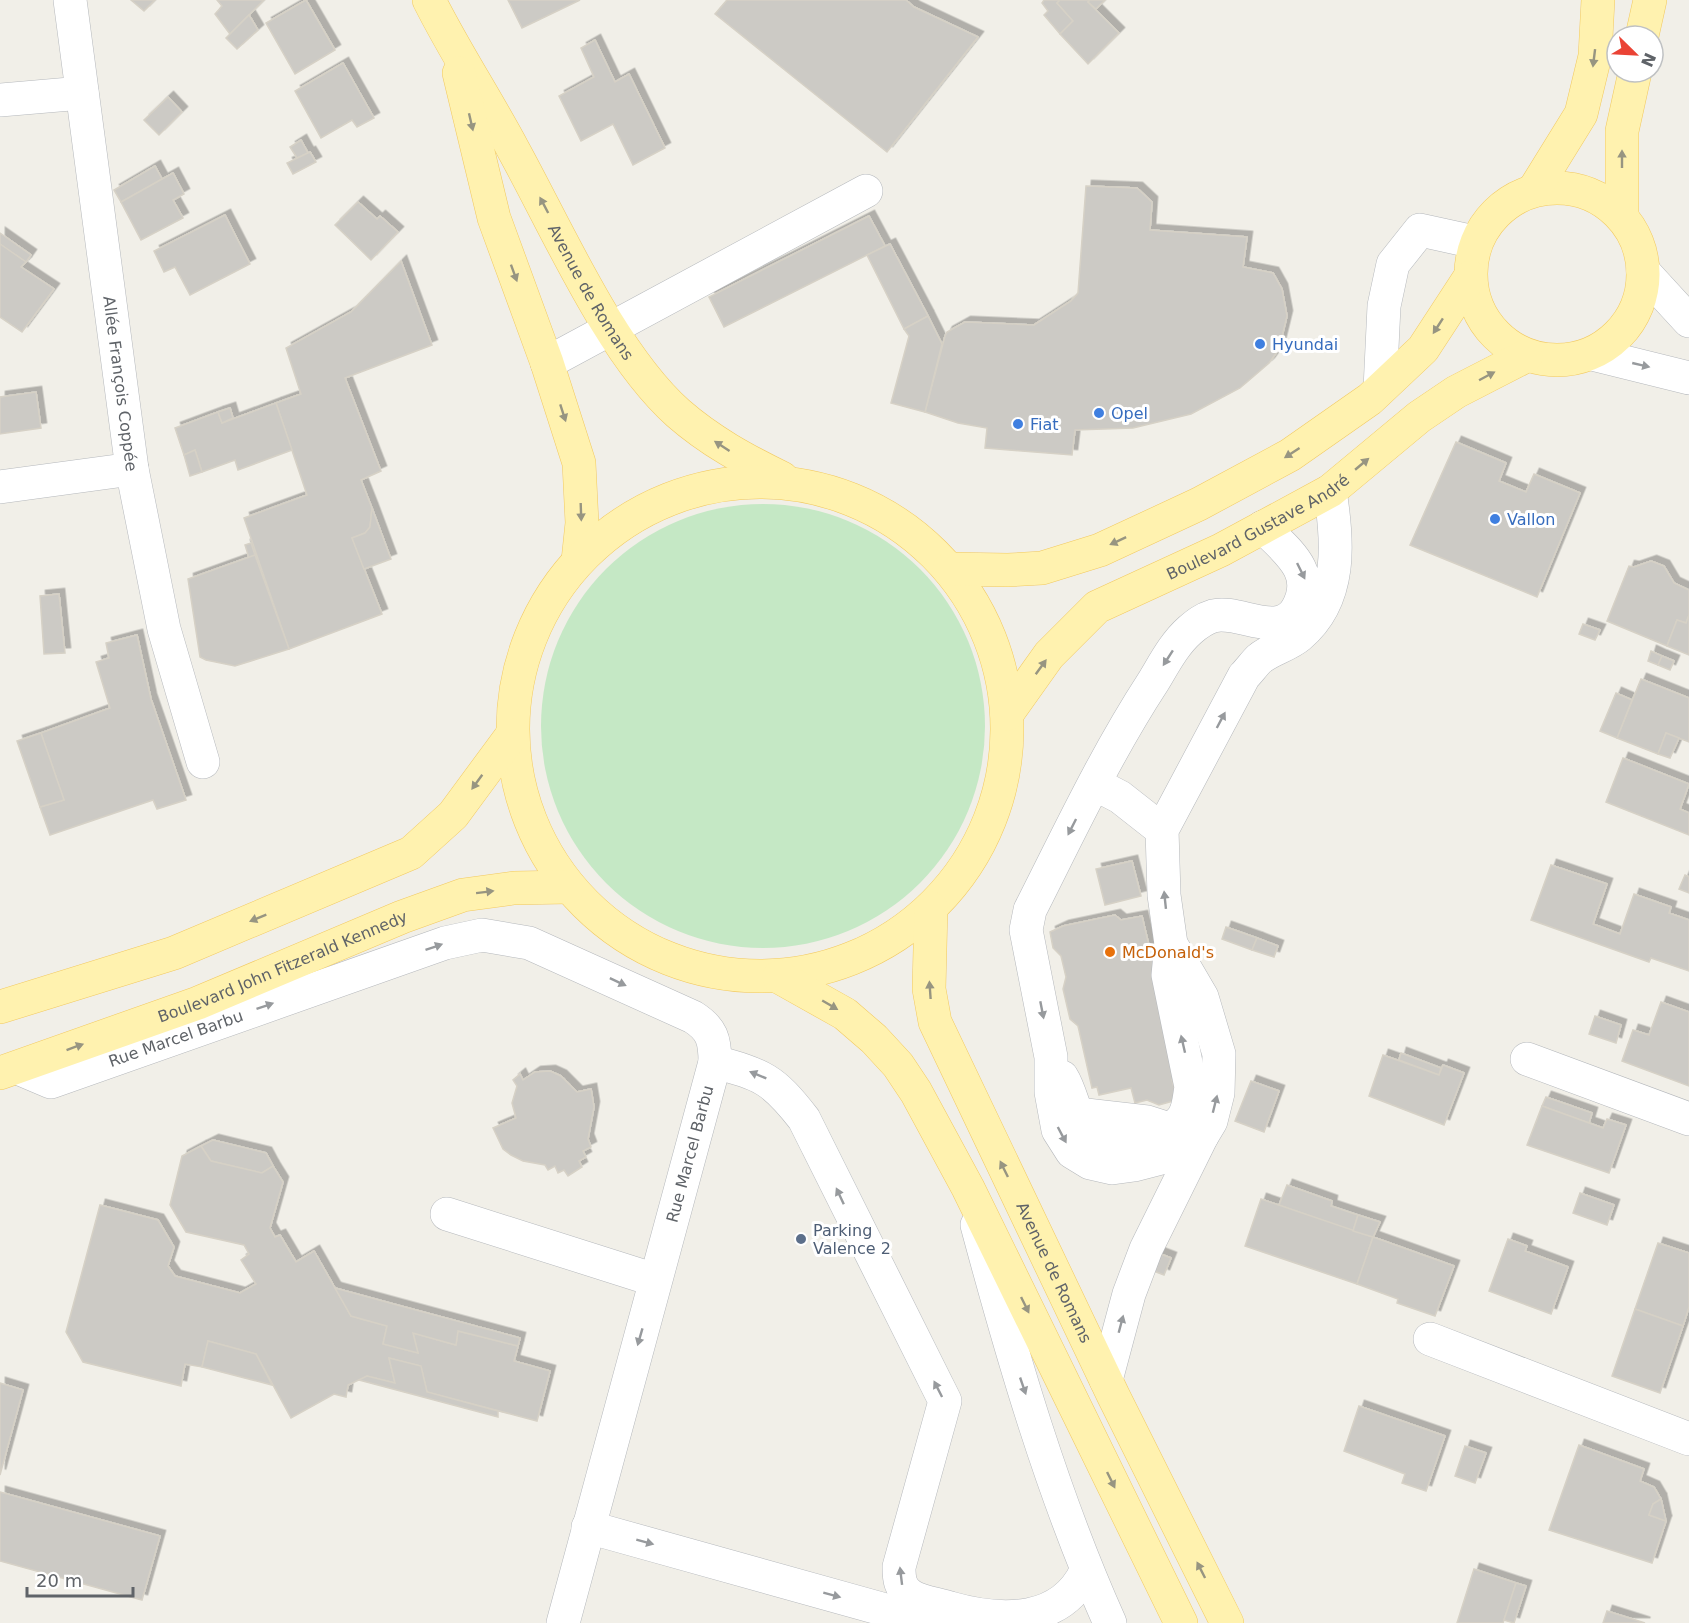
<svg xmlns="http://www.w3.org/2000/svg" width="1689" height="1623" font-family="'DejaVu Sans',sans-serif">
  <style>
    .green { fill: #c5e8c5 }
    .building { fill: #cccac5; stroke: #d6d1c6; stroke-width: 1.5; filter: url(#shadow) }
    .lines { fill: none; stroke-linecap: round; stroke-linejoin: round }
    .minor-casing { stroke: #b5b8bc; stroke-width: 34 }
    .major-casing { stroke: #f2c960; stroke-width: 34 }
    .minor { stroke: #fff; stroke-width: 33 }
    .major { stroke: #fff2af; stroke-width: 33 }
    .oneway { fill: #979581 }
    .oneway2 { fill: #979a9d }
    .shop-dot { fill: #3f7fe0; stroke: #fff; stroke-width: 2 }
    .food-dot { fill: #e8710a; stroke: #fff; stroke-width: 2 }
    .service-dot { fill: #5c6f8a; stroke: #fff; stroke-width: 2 }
    .labels { text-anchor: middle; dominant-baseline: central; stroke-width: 6; stroke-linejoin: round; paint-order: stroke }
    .street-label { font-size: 16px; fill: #5f6368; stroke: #fff }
    .shop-label { font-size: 16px; fill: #366cbe; stroke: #fff; text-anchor: start }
    .food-label { font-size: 16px; fill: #c56008; stroke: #fff; text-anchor: start }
    .service-label { font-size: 16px; fill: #4e5e75; stroke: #fff; text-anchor: start }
  </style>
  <defs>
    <filter id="shadow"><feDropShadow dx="5.5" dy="-5.5" stdDeviation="0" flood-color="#0004"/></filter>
  </defs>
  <rect width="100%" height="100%" fill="#f1efe8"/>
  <circle class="green" cx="763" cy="726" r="222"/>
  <g class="building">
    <path d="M131,0H155L144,11Z"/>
    <path d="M217,0H264L230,34L215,14L222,6Z"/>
    <path d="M306,0L335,50L295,74L266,23Z"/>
    <path d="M508,0H580L522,28Z"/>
    <path d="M727,0H906L914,7L978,37L887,152L715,14Z"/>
    <path d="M1044,0H1060L1057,3L1073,21L1060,34L1044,15L1048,11L1042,3Z"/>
    <path d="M1060,0H1090L1088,2L1119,33L1088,64L1060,34L1073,21L1057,3Z"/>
    <path d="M1090,0H1105L1096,9L1088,2Z"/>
    <path d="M249,15L258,30L237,49L226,38Z"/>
    <path d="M595,40L615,82L629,74L665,148L633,165L613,124L581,141L559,96L594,77L581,48Z"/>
    <path d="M343,63L374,118L357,127L352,120L321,138L295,91Z"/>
    <path d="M168,97L182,112L159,135L144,120Z"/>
    <path d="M301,140L308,153L297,158L290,147Z"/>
    <path d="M310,152L316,162L293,174L287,163Z"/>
    <path d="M155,166L162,179L121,202L114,190Z"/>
    <path d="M173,173L184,194L173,200L183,218L141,240L121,202Z"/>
    <path d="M1086,186L1137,188L1152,202L1150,230L1247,237L1243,267L1273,273L1282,289L1287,316L1279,349L1269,363L1240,388L1191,414L1133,428L1075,430L1072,455L985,448L987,428L958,423L925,412L945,336L947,332L965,322L1034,325L1071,301L1078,293Z"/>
    <path d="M358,202L377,219L380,216L398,232L371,260L335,225Z"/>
    <path d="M225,215L250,264L190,295L175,267L164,272L154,251Z"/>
    <path d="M869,216L885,246L724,327L709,297Z"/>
    <path d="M0,233L31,255L26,262L0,244Z"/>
    <path d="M0,244L26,262L21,267L54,289L22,332L0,317Z"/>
    <path d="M890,244L928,316L904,329L867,255Z"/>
    <path d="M401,261L432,345L345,378L381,471L361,480L372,508L370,527L365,533L352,538L382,614L289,649L244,518L307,495L276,403L301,394L286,348L351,312Z"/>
    <path d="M928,316L942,344L925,412L891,403L909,336L904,329Z"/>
    <path d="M36,392L41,428L0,434V397Z"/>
    <path d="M276,403L292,450L238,470L235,460L202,472L195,450L184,455L175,428L218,412L222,423Z"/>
    <path d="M230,408L233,418L222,423L218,412Z"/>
    <path d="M1456,442L1506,463L1499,481L1526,492L1534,474L1580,493L1537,597L1410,545Z"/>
    <path d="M195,450L202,472L190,476L184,455Z"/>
    <path d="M372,508L391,559L364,569L352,538L365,533L370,527Z"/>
    <path d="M251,543L255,555L249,558L245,545Z"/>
    <path d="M255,555L289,649L235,666L206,660L200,657L188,579Z"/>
    <path d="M1651,561L1664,566L1674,583L1689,590V615L1686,623L1677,620L1667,646L1607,621L1629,566L1634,567Z"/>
    <path d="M59,594L65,653L44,654L40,596Z"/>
    <path d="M1689,615V655L1667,646L1677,620L1686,623Z"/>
    <path d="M1583,624L1600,630L1595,640L1579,634Z"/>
    <path d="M137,635L151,699L186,800L157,809L153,800L50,835L40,807L64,800L41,733L110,708L96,662L109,658L106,643Z"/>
    <path d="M1651,651L1662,656L1658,665L1648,661Z"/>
    <path d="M1662,656L1674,661L1670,670L1658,665Z"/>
    <path d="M1641,679L1689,698V742L1666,733L1658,754L1617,738Z"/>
    <path d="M1616,693L1632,700L1617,738L1600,731Z"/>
    <path d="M41,733L64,800L40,807L17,741Z"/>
    <path d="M1666,733L1679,738L1670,758L1658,754Z"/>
    <path d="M1623,758L1689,784L1680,809L1689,813V835L1606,802Z"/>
    <path d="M1132,861L1141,896L1105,905L1096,869Z"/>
    <path d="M1551,865L1607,884L1593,924L1620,934L1634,894L1671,907L1669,913L1689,920V971L1651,958L1649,962L1531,920Z"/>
    <path d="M1685,875L1689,877V893L1679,889Z"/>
    <path d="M1115,915L1121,920L1142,916L1173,1047L1176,1079L1172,1080L1176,1096L1173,1101L1159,1105L1147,1100L1135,1103L1131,1088L1099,1095L1097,1087L1092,1088L1078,1026L1070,1019L1063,989L1066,977L1061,956L1053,948L1050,932L1063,926Z"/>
    <path d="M1226,927L1257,938L1252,950L1222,939Z"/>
    <path d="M1257,938L1278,946L1274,957L1252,950Z"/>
    <path d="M1661,1002L1689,1012V1086L1622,1061L1633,1030L1649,1035Z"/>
    <path d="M1595,1016L1621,1025L1616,1043L1589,1034Z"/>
    <path d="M1401,1053L1441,1068L1439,1075L1399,1060Z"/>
    <path d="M1383,1055L1439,1075L1443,1065L1464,1073L1444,1125L1369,1096Z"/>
    <path d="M550,1071L561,1076L577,1092L591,1089L594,1107L588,1139L591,1147L583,1151L586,1157L579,1161L582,1167L568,1176L564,1170L558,1173L555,1166L548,1170L545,1165L523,1161L511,1155L503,1149L493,1128L516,1118L512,1103L517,1086L513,1080L520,1074L523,1080L535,1072Z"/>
    <path d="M1251,1081L1279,1091L1264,1132L1235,1121Z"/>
    <path d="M1546,1097L1592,1113L1589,1123L1542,1106Z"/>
    <path d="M1542,1106L1603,1128L1607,1119L1626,1125L1609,1173L1527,1145Z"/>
    <path d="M213,1140L266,1153L273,1166L262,1173L211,1161L201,1146Z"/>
    <path d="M201,1146L211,1161L262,1173L273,1166L283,1182L270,1228L275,1237L280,1235L296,1262L314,1251L351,1316L387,1326L383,1344L418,1353L413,1333L456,1345L458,1331L518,1346L514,1361L550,1371L537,1421L427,1392L421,1366L389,1358L395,1383L367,1376L348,1385L346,1397L334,1394L291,1418L256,1354L208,1341L202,1367L185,1364L181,1386L83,1362L66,1332L100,1205L158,1220L174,1247L168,1266L175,1276L240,1293L256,1284L241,1260L249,1254L244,1245L186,1232L170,1205L182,1156Z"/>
    <path d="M1287,1185L1332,1201L1331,1206L1358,1215L1353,1231L1279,1205Z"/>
    <path d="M1580,1193L1614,1205L1607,1225L1573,1213Z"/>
    <path d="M1261,1199L1373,1237L1357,1284L1245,1246Z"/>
    <path d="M1358,1215L1380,1222L1373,1237L1353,1231Z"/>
    <path d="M1373,1237L1454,1266L1435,1316L1397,1303L1398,1299L1357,1284Z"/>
    <path d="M1508,1239L1527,1246L1525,1251L1568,1267L1551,1314L1489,1291Z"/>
    <path d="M1658,1243L1689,1253V1307L1683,1326L1635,1309Z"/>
    <path d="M1158,1253L1171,1258L1164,1275L1151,1270Z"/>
    <path d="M335,1288L401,1306L520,1338L518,1346L458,1331L456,1345L413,1333L418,1353L383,1344L387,1326L351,1316Z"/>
    <path d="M1635,1309L1683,1326L1660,1393L1612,1376Z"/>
    <path d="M208,1341L256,1354L272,1385L202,1367Z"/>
    <path d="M389,1358L421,1366L427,1392L498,1411V1417L359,1380L367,1376L395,1383Z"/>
    <path d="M0,1383L23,1390L0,1475Z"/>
    <path d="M1359,1406L1445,1436L1426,1491L1402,1483L1405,1474L1344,1451Z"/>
    <path d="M1579,1445L1644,1469L1640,1481L1654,1487L1661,1499L1653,1504L1649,1515L1666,1521L1652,1563L1549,1530Z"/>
    <path d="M1465,1446L1486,1453L1475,1483L1455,1476Z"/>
    <path d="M0,1492L160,1536L142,1600L0,1561Z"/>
    <path d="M1661,1499L1666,1521L1649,1515L1653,1504Z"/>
    <path d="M1474,1569L1516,1583L1503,1623H1457Z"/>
    <path d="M1516,1583L1526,1586L1514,1623L1504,1620Z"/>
    <path d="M1607,1611L1645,1623H1603Z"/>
  </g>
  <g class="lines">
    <g class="minor-casing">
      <g id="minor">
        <path id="s1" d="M70,0L132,469L164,629L203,762"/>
        <path d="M0,100L82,93"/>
        <path d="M1643,271L1689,321"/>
        <path d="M1592,354L1689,378"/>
        <path d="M547,363L866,191"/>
        <path d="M1380,389L1384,306L1393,264L1420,230L1475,242"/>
        <path d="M0,487L132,469"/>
        <path d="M1263,527C1287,551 1318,573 1297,609C1279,640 1239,609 1213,616C1203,619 1197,624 1190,630C1174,644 1164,664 1153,682C1106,754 1069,833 1030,910L1026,930L1051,1057V1092L1058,1130L1072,1152L1090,1163L1112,1168L1134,1165L1161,1158L1202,1136L1211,1121L1218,1093L1219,1054L1202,997L1171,944L1164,895L1162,830L1244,676C1249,671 1254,664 1259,659C1271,649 1287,646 1299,636C1343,599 1338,541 1330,491"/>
        <path d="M1095,784L1120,797L1162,830"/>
        <path d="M1527,1059L1689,1119"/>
        <path d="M715,1062C763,1075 773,1079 804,1119L945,1401L899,1567C899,1579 900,1588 910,1595C919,1602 938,1604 950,1608C1003,1623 1062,1623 1086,1571"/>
        <path id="s2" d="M18,1068L51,1082L445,943L482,935L529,943L693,1017C712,1029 715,1040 715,1062L563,1623"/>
        <path d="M1062,1077C1074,1096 1075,1125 1093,1139C1113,1156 1167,1138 1182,1119C1189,1110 1189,1098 1191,1087L1168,975L1171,944"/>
        <path d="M1077,1114L1147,1122L1169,1129"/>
        <path d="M447,1214L655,1280"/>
        <path d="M977,1225C1013,1359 1053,1496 1110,1623"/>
        <path d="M1430,1339L1689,1439"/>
        <path d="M1106,1380L1129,1294L1146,1249L1202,1136"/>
        <path d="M588,1527L932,1623"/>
      </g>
    </g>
    <g class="major-casing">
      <g id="major">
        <path id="s3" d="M429,0C455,52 487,100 514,151C558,231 611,353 678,413C710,441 745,460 782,478"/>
        <path d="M1642,36L1650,0"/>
        <path d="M459,73L494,218L547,363L579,463L582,523L578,561"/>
        <circle cx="1557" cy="274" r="86"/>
        <path d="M1534,190L1581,114L1595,56L1598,0"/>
        <path d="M1622,217V131L1635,72"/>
        <circle cx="760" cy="729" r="247"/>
        <path d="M949,569L1008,570L1042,568L1100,550L1199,504L1290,455L1370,399L1423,349L1470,277"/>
        <path id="s4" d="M1007,714L1049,655L1097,607L1221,550L1330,491L1419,417L1456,392L1526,356"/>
        <path id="s5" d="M931,908L929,989L935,1022L1113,1395L1227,1623"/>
        <path d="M779,977L845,1014L874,1039L898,1065L916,1092L968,1188L1181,1623"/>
        <path d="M0,1007L174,953L411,853L453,815L512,735"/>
        <path id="s6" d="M0,1073L198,1003L402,917L463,895L514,888L568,887"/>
      </g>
    </g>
    <use href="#minor" class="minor"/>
    <use href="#major" class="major"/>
  </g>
  <defs><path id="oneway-solid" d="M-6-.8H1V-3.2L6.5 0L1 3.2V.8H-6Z" transform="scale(1.5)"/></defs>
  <g class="oneway">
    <use href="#oneway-solid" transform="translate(1594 58) rotate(97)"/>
    <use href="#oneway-solid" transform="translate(471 122) rotate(77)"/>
    <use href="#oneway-solid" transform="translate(1622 159) rotate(-90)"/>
    <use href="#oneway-solid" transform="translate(544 205) rotate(-118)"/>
    <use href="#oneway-solid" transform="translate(514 273) rotate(70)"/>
    <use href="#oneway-solid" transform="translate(1438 326) rotate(123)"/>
    <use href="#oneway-solid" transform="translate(1487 376) rotate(-28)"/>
    <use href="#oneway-solid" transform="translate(563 413) rotate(72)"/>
    <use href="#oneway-solid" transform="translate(722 446) rotate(-147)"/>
    <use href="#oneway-solid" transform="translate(1292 453) rotate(147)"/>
    <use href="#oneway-solid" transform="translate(1362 464) rotate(-40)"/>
    <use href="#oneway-solid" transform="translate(581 512) rotate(88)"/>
    <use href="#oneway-solid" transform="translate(1118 541) rotate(155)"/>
    <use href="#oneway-solid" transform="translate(1041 667) rotate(-54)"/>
    <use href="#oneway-solid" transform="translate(477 782) rotate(126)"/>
    <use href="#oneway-solid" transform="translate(485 892) rotate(-7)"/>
    <use href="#oneway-solid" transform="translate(258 918) rotate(158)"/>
    <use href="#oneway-solid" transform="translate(930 990) rotate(-94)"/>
    <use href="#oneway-solid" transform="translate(830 1005) rotate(30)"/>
    <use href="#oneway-solid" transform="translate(75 1047) rotate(-20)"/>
    <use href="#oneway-solid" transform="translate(1004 1169) rotate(-116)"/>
    <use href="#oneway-solid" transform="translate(1025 1305) rotate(64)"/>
    <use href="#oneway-solid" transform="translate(1111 1480) rotate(64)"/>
    <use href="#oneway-solid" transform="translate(1201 1570) rotate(-117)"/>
  </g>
  <g class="oneway2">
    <use href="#oneway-solid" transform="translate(1641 365) rotate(13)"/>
    <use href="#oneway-solid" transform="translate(1301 571) rotate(64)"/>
    <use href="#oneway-solid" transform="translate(1168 658) rotate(123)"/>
    <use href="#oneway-solid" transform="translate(1221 720) rotate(-62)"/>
    <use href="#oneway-solid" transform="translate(1072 827) rotate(117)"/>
    <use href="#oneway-solid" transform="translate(1165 900) rotate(-96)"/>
    <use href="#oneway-solid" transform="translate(434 947) rotate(-19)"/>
    <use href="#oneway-solid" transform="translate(618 982) rotate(25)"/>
    <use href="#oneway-solid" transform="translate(265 1006) rotate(-19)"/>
    <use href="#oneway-solid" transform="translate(1042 1010) rotate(79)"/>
    <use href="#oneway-solid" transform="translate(1183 1044) rotate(-103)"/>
    <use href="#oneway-solid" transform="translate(758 1075) rotate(-158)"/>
    <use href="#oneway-solid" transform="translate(1215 1104) rotate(-76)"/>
    <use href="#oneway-solid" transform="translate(1062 1135) rotate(62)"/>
    <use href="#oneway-solid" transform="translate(840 1196) rotate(-115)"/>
    <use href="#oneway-solid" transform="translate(1121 1324) rotate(-75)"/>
    <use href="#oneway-solid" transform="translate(640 1337) rotate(106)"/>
    <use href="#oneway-solid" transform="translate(1023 1386) rotate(71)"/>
    <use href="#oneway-solid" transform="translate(938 1389) rotate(-117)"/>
    <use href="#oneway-solid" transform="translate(645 1542) rotate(15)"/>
    <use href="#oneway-solid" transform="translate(901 1576) rotate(-97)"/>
    <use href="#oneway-solid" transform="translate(832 1595) rotate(15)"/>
  </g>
  <g class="shop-dot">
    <circle cx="1260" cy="344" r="6"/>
    <circle cx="1099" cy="413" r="6"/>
    <circle cx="1018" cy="424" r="6"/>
    <circle cx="1495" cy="519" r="6"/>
  </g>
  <circle class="food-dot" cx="1110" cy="952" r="6"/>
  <circle class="service-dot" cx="801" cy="1239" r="6"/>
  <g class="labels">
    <g class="street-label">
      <text stroke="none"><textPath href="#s3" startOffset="334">Avenue de Romans</textPath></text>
      <text stroke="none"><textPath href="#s1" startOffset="387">Allée François Coppée</textPath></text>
      <text stroke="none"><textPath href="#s4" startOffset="320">Boulevard Gustave André</textPath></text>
      <text stroke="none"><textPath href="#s6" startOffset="302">Boulevard John Fitzerald Kennedy</textPath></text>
      <text stroke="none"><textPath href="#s2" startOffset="168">Rue Marcel Barbu</textPath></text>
      <text transform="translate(690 1154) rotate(-75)">Rue Marcel Barbu</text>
      <text stroke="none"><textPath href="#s5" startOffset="392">Avenue de Romans</textPath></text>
    </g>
    <g class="shop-label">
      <text x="1272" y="344">Hyundai</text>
      <text x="1111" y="413">Opel</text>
      <text x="1030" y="424">Fiat</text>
      <text x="1507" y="519">Vallon</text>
    </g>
    <g class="food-label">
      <text x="1122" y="952">McDonald's</text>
    </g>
    <g class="service-label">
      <text x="813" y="1230">Parking<tspan x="813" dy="18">Valence 2</tspan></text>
    </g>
  </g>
  <g transform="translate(1635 54) rotate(114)"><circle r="28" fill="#ffffff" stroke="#bfc1c3" stroke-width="1.5"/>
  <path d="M0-4.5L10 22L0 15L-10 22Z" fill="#ea4335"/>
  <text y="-9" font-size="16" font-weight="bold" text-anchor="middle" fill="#5f6368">N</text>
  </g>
  <path d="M27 1587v9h106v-9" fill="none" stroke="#5f6368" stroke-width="3"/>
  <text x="36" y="1587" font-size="18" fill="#5f6368" stroke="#ffffff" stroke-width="4.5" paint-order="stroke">20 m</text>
</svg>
